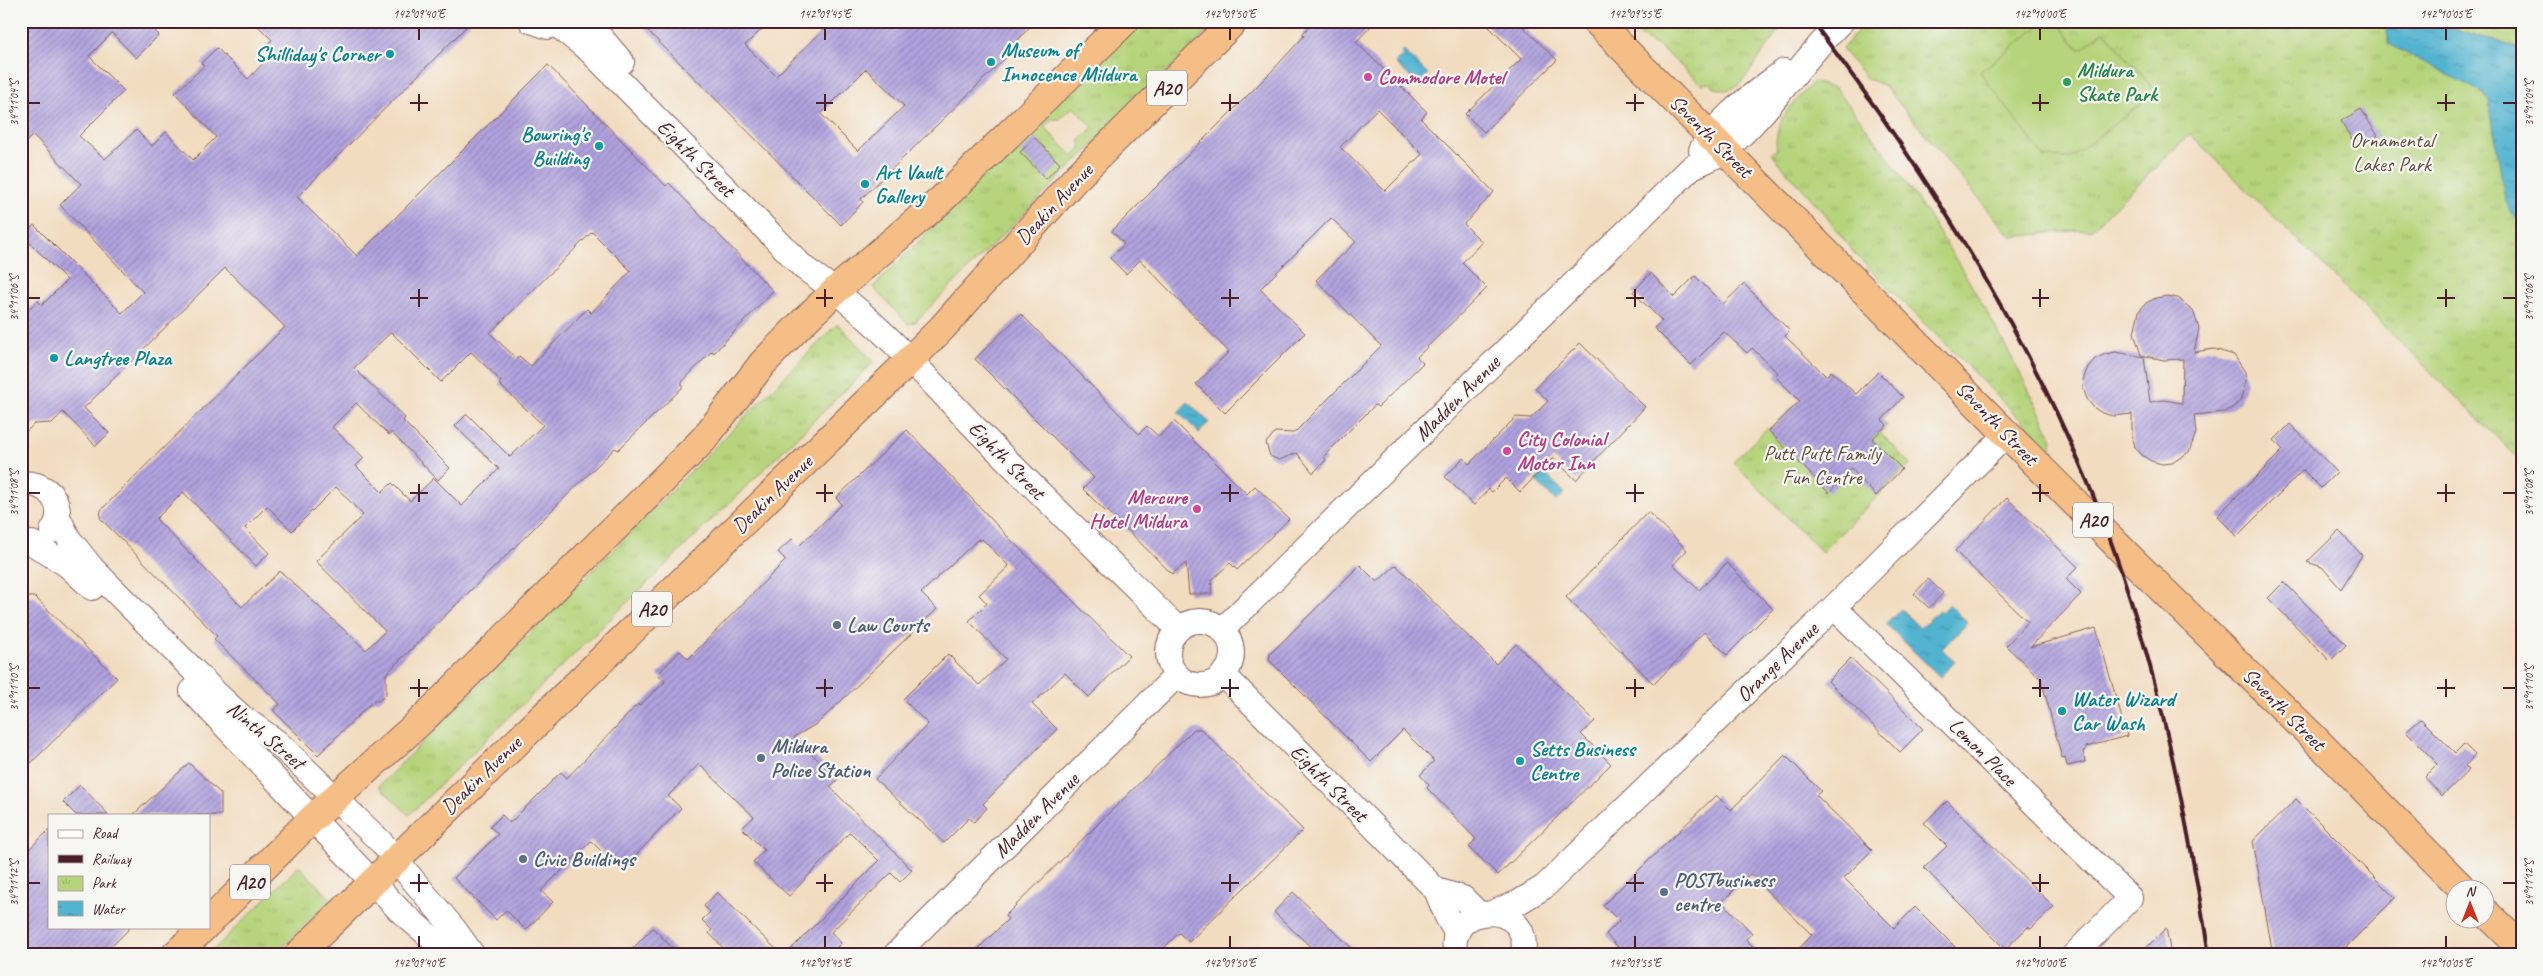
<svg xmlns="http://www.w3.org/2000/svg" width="2543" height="976" font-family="Caveat,sans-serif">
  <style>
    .park { fill: url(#park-tufts); stroke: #807a53; fill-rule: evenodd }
    .pitch { fill: #b6d47b; stroke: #807a53 }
    .water { fill: url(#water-ripples); stroke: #4e697e }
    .building { fill: url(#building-hatch); fill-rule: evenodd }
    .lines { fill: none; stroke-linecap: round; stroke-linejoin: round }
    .minor-casing { stroke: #85615f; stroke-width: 26 }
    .highway-casing { stroke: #85615f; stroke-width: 30 }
    .minor { stroke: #fff; stroke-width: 24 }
    .highway { stroke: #f6be87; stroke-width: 28 }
    .rail { stroke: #4a1f2b; stroke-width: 4 }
    .ticks { fill: none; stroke: #4a1f2b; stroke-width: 2 }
    .culture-dot { fill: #0f9aa8; stroke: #f6f6f2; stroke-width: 2 }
    .hotel-dot { fill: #d1479c; stroke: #f6f6f2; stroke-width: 2 }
    .leisure-dot { fill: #2e9e5b; stroke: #f6f6f2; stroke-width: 2 }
    .service-dot { fill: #5c6f8a; stroke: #f6f6f2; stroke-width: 2 }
    .labels { text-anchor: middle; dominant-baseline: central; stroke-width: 4.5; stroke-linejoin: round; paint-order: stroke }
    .shield { fill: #f6f6f2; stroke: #7e6067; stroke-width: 1 }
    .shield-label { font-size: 20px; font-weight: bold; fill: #4a1f2b }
    .culture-label { font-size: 21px; font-weight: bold; fill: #0d838f; stroke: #f6f6f2; text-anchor: start }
    .leisure-label { font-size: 21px; font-weight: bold; fill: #27864d; stroke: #f6f6f2; text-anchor: start }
    .hotel-label { font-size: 21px; font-weight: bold; fill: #b23c85; stroke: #f6f6f2; text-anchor: start }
    .street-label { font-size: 21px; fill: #4a1f2b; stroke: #f6f6f2 }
    .park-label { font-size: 21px; fill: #654c3f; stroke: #f6f6f2 }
    .service-label { font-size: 21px; font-weight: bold; fill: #4e5e75; stroke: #f6f6f2; text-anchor: start }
    .neatline { fill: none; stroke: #4a1f2b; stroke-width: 2 }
    .ticks-label { font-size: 12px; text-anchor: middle; fill: #4a1f2b }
  </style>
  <defs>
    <pattern id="park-tufts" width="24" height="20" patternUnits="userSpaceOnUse" patternTransform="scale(1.25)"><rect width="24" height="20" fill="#b6d47b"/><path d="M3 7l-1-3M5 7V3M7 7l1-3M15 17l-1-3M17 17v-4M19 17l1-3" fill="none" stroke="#9eb66a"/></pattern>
    <pattern id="water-ripples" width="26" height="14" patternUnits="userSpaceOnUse" patternTransform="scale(1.25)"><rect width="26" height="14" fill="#51b3d0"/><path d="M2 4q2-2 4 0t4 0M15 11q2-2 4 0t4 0" fill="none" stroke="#4591a9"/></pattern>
    <pattern id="building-hatch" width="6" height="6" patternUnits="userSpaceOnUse" patternTransform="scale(1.25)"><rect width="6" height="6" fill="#b0a3df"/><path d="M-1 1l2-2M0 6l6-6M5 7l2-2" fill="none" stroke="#9184b5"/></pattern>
  </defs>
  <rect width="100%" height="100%" fill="#f6f6f2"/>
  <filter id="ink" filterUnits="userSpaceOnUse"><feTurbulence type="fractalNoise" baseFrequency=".02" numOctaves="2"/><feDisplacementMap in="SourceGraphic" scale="10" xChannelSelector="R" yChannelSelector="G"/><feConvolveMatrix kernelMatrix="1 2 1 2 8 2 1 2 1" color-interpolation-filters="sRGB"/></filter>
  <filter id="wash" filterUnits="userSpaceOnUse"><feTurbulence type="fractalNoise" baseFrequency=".0096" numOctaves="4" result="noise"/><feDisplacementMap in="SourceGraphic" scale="20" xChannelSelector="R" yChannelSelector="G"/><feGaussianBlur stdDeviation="1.12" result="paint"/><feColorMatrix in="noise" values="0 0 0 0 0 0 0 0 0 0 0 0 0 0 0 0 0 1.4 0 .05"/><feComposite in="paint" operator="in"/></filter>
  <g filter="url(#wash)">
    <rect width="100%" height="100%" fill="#f2dcbf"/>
    <g class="park">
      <path d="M1139,21H1218L915,322L908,324L873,287ZM1073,107L1093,127L1080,140L1081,149L1073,156L1044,127L1052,119H1060Z"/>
      <path d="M1621,21H1777L1779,30L1741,84C1729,91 1720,93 1710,83L1701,84L1662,49L1629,29Z"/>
      <path d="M1866,21H2522V462L2190,134L2092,229L2011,237L1884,85L1867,79L1842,49Z"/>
      <path d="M1813,82L1836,89C1923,197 1994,315 2053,440L2050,449L1855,254L1819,207L1776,159L1772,152L1777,150C1772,120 1795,103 1813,82Z"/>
      <path d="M836,325H839L874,362L409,815L379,786Z"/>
      <path d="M1831,371L1887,425L1880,433L1910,464L1822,552L1733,462L1767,428L1769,430Z"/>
      <path d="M299,866L331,899L275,955H208Z"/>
    </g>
    <path class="pitch" d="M2046,21H2056L2080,50L2104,31L2156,92L2070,158L2044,157L1980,72Z"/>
    <g class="water">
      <path d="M2389,21H2425L2522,48V223L2510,211L2505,199L2489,100L2483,93L2389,44L2387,29Z"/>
      <path d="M1403,50L1428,74L1418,84L1395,63L1403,55L1401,52Z"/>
      <path d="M1188,402L1209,422L1199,433L1178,412Z"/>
      <path d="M1544,473L1565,493L1556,501L1535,481Z"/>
      <path d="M1949,604L1968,623L1942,649L1955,662L1940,677L1886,624L1901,609L1920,628L1939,610L1941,612Z"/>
    </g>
    <g id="blocks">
      <g class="building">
        <path d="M21,21H145L159,35L136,58L112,33L89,56L124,91L79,136L105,159L136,130L152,146L166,132L193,160L216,137L175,93L204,66L201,63L217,48L248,79L274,52L267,44L272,40L253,21H472L297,197L357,256L548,65L666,186L669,183L773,291L714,353L712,351L682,382V388L618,450L615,448L386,674V695L378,701L374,700L318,755L273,710L280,704L214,639L217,636L100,518L101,510L285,327L225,268L84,408L109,433L96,446L63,412L52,423L34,424L21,437V315L38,301L42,305L67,280L23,236L34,225L122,313L143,292L60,205L81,184L33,135L21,147ZM592,232L631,271L591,313L587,309L531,366L519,356L517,359L490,333ZM391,332L441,382L471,352L501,381L499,384L543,425L510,457L467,414L455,426L499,469L462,506L434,478L410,501L392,483L382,492L356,466L364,458L332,427L356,403L389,435L391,432L438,480L450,468L403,421L405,418L354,368ZM336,487L363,515L316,561L385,631L366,650L280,571L242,607L156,519L183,492L256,566L269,553L245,528L267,506L292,531Z"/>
        <path d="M638,21H771L745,45L776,76L832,21H1035L1017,41L1020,44L861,199L863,202L841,225ZM866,69L904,106L858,151L821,114Z"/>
        <path d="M1314,21H1376L1356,42L1427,112L1421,119L1494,192L1464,224L1482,242L1462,263L1487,288L1417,357L1423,363L1378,407L1375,405L1324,456L1326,460L1313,473L1297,453L1279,460L1270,456L1266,443L1275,432L1294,433L1381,346L1316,280L1356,242L1331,218L1260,289L1305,333L1225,413L1196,384L1229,352L1140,260L1126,274L1110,258L1124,244L1112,231L1270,73L1304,36L1302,34ZM1377,109L1422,154L1385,191L1340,147Z"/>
        <path d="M1483,21H1517L1557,60L1484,132L1465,114L1521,59Z"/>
        <path d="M2361,109L2378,136L2357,148L2341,121Z"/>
        <path d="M1035,138L1060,164L1046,179L1020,152Z"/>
        <path d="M1651,273L1674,297L1695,276L1723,304L1744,284L1790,331L1785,336L1826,376L1831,371L1856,394L1878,372L1903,397L1882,420L1887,425L1872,439L1902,469L1876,496L1851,468L1829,493L1769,431L1800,401L1775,376L1778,373L1752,348L1747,353L1724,332L1691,365L1654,328L1662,321L1633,292Z"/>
        <path d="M2167,296L2177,298L2193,310L2199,329L2194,352L2214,349L2234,355L2245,372L2246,382L2240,401L2232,408L2223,412L2194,415L2196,433L2189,452L2172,463L2162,464L2151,461L2142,455L2135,447L2132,436V414L2113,416L2102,413L2093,407L2087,399L2083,388L2084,377L2088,367L2095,359L2105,354L2116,352L2144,357L2150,402L2164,400L2182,403L2183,359L2164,360L2141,355L2134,333L2139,311L2146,303L2156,298Z"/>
        <path d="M1021,314L1139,434L1147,426L1159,437L1174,421L1247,494L1255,486L1289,519L1237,570L1230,563L1212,580L1211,594H1189L1186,563L1172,574L1108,511L1106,512L1083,489L1094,478L975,359Z"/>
        <path d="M1580,343L1645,407L1576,480L1553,458L1520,492L1506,478L1492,492L1489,489L1474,505L1445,477L1463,458L1469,464L1516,417L1531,418L1548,401L1535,388Z"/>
        <path d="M2290,424L2337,472L2321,488L2303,470L2237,536L2217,516L2283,450L2274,440Z"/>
        <path d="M907,430L1009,538L1129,656L1089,697L1065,673L1032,704L1057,729L983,804L987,808L974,822L969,818L944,843L875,779L928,724L903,699L948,654L979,685L1006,659L969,621L987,603L979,595L1009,566L982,539L980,541L978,539L921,593L937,609L818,723L794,737L838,779L830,787L912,870L900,882L891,873L831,932L841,943L829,955H785L879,861L850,832L789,896L753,862L764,850L742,828L754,817L699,764L668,796L681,808L621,871L591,841L541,891L553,902L526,930L506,910L496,920L454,878L498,834L490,827L502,815L510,823L561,772L567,778L638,704L639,706L665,682L658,674L680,651L688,659L786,560L778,552L792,539L799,546L842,504L836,498Z"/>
        <path d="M2007,498L2078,567L2066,579L2081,594L2030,647L2096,628L2127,736L2086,747V750L2083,751L2085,762L2067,766L2065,757L2062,758L2041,679L2006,646L2028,622L1955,551Z"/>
        <path d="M1648,512L1687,550L1673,565L1699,590L1727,563L1773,609L1727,655L1704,632L1654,684L1566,597Z"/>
        <path d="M2339,531L2362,555L2341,589L2322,567L2307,562Z"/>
        <path d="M1360,565L1377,582L1396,565L1496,664L1516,644L1595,721L1581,734L1611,764L1498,875L1469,847L1476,839L1427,788L1429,785L1420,775L1434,761L1403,730L1371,762L1269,660L1270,654Z"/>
        <path d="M1928,579L1943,593L1929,608L1914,594Z"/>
        <path d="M2284,582L2346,645L2330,661L2268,598Z"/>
        <path d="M21,597H35L117,678L21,773Z"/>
        <path d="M1851,658L1923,729L1900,752L1828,681Z"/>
        <path d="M2421,719L2455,753L2464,744L2475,755L2465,766L2469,770L2442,796L2425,777L2438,764L2406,732Z"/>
        <path d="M1194,729H1201L1303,830L1189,942L1179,933L1157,955H972L1008,919L1005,916Z"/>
        <path d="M1785,755L1821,791L1816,795L1872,850L1844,878L1894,928L1915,907L1963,955H1793L1812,935L1750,874L1722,902L1752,933L1746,939L1761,955H1625L1606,934L1619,921L1603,905L1716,795L1731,810Z"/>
        <path d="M189,763L221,794V815H133Z"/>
        <path d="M80,785L109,815H76L63,802Z"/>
        <path d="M2296,799L2395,898L2338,955H2273L2253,841Z"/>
        <path d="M1947,801L2054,907L2031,929L2028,927L2005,949L1924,868L1947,846L1924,823Z"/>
        <path d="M49,830V927H131L103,955H21V857Z"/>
        <path d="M717,892L782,955H730L709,933L712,930L702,920L710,912L704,906Z"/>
        <path d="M1293,892L1359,955H1319L1274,912Z"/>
        <path d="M653,928L679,955H626Z"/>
        <path d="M2166,928L2171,955H2139Z"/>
      </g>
    </g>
  </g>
  <g filter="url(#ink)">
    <use href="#blocks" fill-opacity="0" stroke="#85615f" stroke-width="1"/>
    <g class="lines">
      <g class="minor-casing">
        <g id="minor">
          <path d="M531,21L548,27L565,21"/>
          <path d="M587,21L622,62"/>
          <path d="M557,25L590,51L804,268C871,313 925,376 981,434C1046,500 1112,564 1178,629"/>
          <path d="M1701,150C1718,117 1754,94 1784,71"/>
          <path d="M21,484C48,480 69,507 52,531"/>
          <path d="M58,517L69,539L93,569L216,693L242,717L277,742L382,843L455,930L473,955"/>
          <path d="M32,543L67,565L92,588"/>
          <path d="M1834,607L2130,898L2074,955"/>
          <circle cx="1200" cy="653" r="32"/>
          <path d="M1222,630L1692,167C1703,162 1717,157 1726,149C1770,112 1801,61 1842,21"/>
          <path d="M1223,674L1436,890L1447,917L1457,934"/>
          <path d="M192,691L399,910L451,955"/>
          <path d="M1436,890L1463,898L1479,914"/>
          <path d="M1494,912L1519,902L1544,887L1834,607L2007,434"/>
          <path d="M895,955L1177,675"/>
          <path d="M1456,955C1442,903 1533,896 1523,955"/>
        </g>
      </g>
      <g class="highway-casing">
        <g id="highway">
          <path d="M1596,21L2132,560L2313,737L2462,888"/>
          <path d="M2486,913L2522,948"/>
          <path d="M209,922L313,818L422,720L703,440L763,363L799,326L836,290L940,201L1125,21"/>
          <path d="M175,955L204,927"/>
          <path d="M298,955L910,360L942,328L1075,179L1234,21"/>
        </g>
      </g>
      <use href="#minor" class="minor"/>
      <use href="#highway" class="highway"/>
      <path class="rail" d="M1812,21C1919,162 2016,313 2085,476C2150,628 2183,792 2209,955"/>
    </g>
  </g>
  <path class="ticks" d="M419,28V40M825,28V40M1230,28V40M1635,28V40M2040,28V40M2446,28V40M419,94V111M825,94V111M1230,94V111M1635,94V111M2040,94V111M2446,94V111M28,103H40M410,103H428M816,103H833M1221,103H1239M1626,103H1644M2032,103H2049M2437,103H2455M2503,103H2516M419,289V307M825,289V307M1230,289V307M1635,289V307M2040,289V307M2446,289V307M28,298H40M410,298H428M816,298H833M1221,298H1239M1626,298H1644M2032,298H2049M2437,298H2455M2503,298H2516M419,484V502M825,484V502M1230,484V502M1635,484V502M2040,484V502M2446,484V502M28,493H40M410,493H428M816,493H833M1221,493H1239M1626,493H1644M2032,493H2049M2437,493H2455M2503,493H2516M419,679V697M825,679V697M1230,679V697M1635,679V697M2040,679V697M2446,679V697M28,688H40M410,688H428M816,688H833M1221,688H1239M1626,688H1644M2032,688H2049M2437,688H2455M2503,688H2516M419,874V892M825,874V892M1230,874V892M1635,874V892M2040,874V892M28,883H40M410,883H428M816,883H833M1221,883H1239M1626,883H1644M2032,883H2049M2503,883H2516M419,936V948M825,936V948M1230,936V948M1635,936V948M2040,936V948M2446,936V948"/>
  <g class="culture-dot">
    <circle cx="390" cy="54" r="5"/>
    <circle cx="991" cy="62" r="5"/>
    <circle cx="599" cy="146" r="5"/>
    <circle cx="865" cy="184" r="5"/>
    <circle cx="54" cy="358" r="5"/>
    <circle cx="2062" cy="711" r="5"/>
    <circle cx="1520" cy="761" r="5"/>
  </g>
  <g class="hotel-dot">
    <circle cx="1368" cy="77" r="5"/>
    <circle cx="1507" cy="451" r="5"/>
    <circle cx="1197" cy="509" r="5"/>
  </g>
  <circle class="leisure-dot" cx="2067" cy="82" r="5"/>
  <g class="service-dot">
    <circle cx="837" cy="625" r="5"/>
    <circle cx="761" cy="758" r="5"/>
    <circle cx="523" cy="859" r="5"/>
    <circle cx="1664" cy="892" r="5"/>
  </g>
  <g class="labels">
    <g class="shield">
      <rect x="1147" y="70.5" width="40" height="35" rx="4"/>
      <rect x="2073" y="502.5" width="40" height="35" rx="4"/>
      <rect x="632" y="591.5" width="40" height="35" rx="4"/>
      <rect x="230" y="864.5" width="40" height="35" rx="4"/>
    </g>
    <g class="shield-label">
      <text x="1167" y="88">A20</text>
      <text x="2093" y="520">A20</text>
      <text x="652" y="609">A20</text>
      <text x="250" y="882">A20</text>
    </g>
    <g class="culture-label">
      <text x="1001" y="50">Museum of<tspan x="1001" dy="24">Innocence Mildura</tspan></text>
      <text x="380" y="54" text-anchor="end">Shilliday's Corner</text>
      <text x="589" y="134" text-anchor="end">Bowring's<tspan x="589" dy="24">Building</tspan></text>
      <text x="875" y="172">Art Vault<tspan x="875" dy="24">Gallery</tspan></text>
      <text x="64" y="358">Langtree Plaza</text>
      <text x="2072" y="699">Water Wizard<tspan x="2072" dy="24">Car Wash</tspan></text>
      <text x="1530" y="749">Setts Business<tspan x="1530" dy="24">Centre</tspan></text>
    </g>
    <g class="leisure-label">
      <text x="2077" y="70">Mildura<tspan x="2077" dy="24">Skate Park</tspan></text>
    </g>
    <g class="hotel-label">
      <text x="1378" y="77">Commodore Motel</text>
      <text x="1517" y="439">City Colonial<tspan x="1517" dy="24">Motor Inn</tspan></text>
      <text x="1187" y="497" text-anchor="end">Mercure<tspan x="1187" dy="24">Hotel Mildura</tspan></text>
    </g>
    <g class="street-label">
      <text transform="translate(1711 136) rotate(45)">Seventh Street</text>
      <text transform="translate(696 158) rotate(45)">Eighth Street</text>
      <text transform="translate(1054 204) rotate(-47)">Deakin Avenue</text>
      <text transform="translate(1457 398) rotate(-45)">Madden Avenue</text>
      <text transform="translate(1997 423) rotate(46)">Seventh Street</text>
      <text transform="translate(1007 460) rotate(46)">Eighth Street</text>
      <text transform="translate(772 494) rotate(-44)">Deakin Avenue</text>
      <text transform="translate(1777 662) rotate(-44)">Orange Avenue</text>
      <text transform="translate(2284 709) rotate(45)">Seventh Street</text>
      <text transform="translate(266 735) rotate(40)">Ninth Street</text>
      <text transform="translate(1983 752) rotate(45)">Lemon Place</text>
      <text transform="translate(481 775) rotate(-44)">Deakin Avenue</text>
      <text transform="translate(1329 783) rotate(45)">Eighth Street</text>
      <text transform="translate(1036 815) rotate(-45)">Madden Avenue</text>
    </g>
    <g class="park-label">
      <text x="2392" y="140">Ornamental<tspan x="2392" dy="24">Lakes Park</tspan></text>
      <text x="1822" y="453">Putt Putt Family<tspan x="1822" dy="24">Fun Centre</tspan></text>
    </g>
    <g class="service-label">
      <text x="847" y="625">Law Courts</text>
      <text x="771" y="746">Mildura<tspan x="771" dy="24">Police Station</tspan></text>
      <text x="533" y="859">Civic Buildings</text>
      <text x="1674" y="880">POSTbusiness<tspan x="1674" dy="24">centre</tspan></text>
    </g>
  </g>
  <rect width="2543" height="976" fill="none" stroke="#f6f6f2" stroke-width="55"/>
  <rect x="48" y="814" width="162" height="115" fill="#f6f6f2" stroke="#b1a0a2"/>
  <rect x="58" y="830" width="25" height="8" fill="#ffffff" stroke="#b1a0a2"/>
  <text x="92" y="838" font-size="15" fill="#4a1f2b">Road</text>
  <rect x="58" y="855" width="25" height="8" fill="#4a1f2b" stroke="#b1a0a2"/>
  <text x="92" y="864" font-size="15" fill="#4a1f2b">Railway</text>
  <rect x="58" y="876" width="25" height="15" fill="url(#park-tufts)" stroke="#b1a0a2"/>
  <text x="92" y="888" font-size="15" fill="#4a1f2b">Park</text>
  <rect x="58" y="901" width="25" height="15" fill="url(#water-ripples)" stroke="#b1a0a2"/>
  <text x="92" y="914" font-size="15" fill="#4a1f2b">Water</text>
  <g transform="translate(2470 904)"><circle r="24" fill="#f6f6f2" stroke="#b1a0a2"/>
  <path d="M0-4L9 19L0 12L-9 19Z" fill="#c8321e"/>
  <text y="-8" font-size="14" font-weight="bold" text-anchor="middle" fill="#4a1f2b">N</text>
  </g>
  <rect x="28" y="28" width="2488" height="920" class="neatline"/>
  <g class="ticks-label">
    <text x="419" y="18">142°09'40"E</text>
    <text x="825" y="18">142°09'45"E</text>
    <text x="1230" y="18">142°09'50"E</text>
    <text x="1635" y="18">142°09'55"E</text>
    <text x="2040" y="18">142°10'00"E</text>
    <text x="2446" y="18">142°10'05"E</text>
    <text transform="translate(14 103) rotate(-90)" y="4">34°11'04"S</text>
    <text transform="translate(2529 103) rotate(-90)" y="4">34°11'04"S</text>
    <text transform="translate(14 298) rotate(-90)" y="4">34°11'06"S</text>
    <text transform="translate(2529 298) rotate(-90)" y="4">34°11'06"S</text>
    <text transform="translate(14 493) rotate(-90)" y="4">34°11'08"S</text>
    <text transform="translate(2529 493) rotate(-90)" y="4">34°11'08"S</text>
    <text transform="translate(14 688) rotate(-90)" y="4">34°11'10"S</text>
    <text transform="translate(2529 688) rotate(-90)" y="4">34°11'10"S</text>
    <text transform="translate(14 883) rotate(-90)" y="4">34°11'12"S</text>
    <text transform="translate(2529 883) rotate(-90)" y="4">34°11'12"S</text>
    <text x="419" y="967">142°09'40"E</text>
    <text x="825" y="967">142°09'45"E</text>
    <text x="1230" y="967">142°09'50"E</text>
    <text x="1635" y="967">142°09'55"E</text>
    <text x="2040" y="967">142°10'00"E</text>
    <text x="2446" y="967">142°10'05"E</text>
  </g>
</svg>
